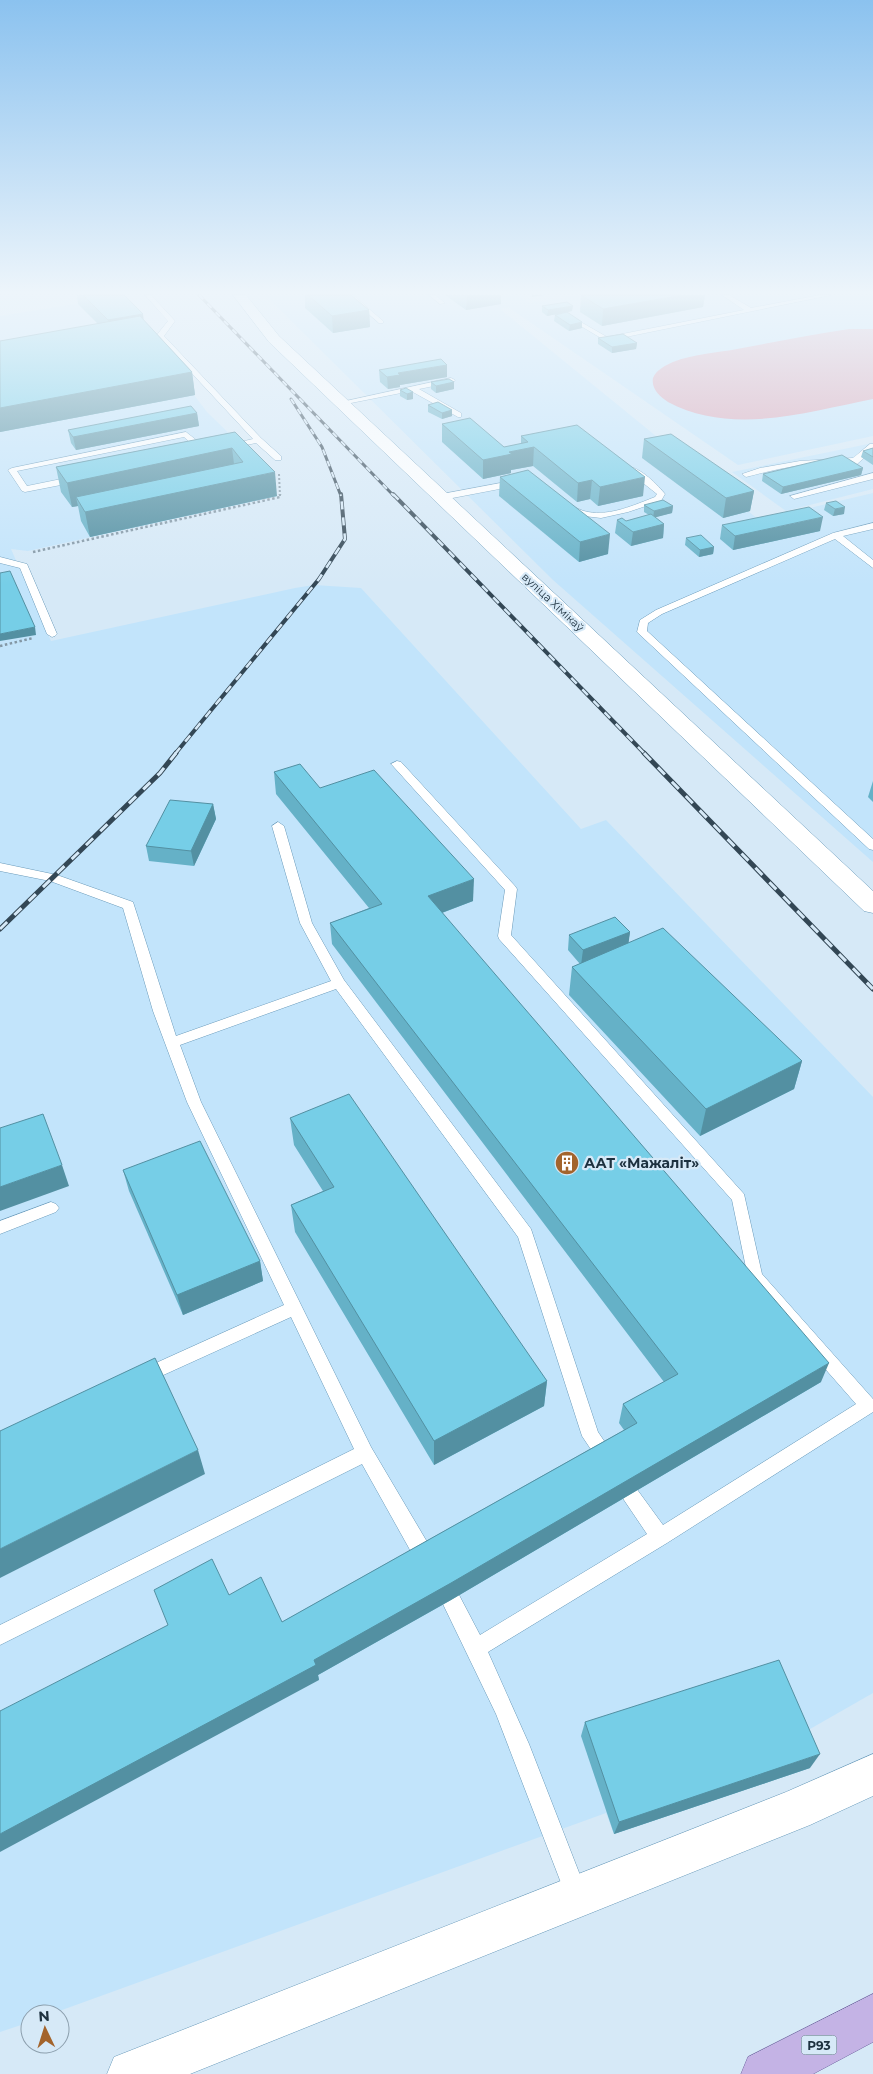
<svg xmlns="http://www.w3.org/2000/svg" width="873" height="2074" font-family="Montserrat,sans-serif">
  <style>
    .built { fill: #c2e4fb }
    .green { fill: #daa3b4 }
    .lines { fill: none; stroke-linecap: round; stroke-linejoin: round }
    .service-casing { stroke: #699aba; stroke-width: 1 }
    .minor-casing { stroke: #699aba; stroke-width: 1 }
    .primary-casing { stroke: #7064a0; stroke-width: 1 }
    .path-far1 { stroke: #8397a5; stroke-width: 2; stroke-dasharray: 2 2; stroke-linecap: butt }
    .path { stroke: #8397a5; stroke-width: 2.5; stroke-dasharray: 2.5 2.5; stroke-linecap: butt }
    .service { fill: #fff; fill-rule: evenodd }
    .minor { fill: #fff; fill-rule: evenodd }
    .primary { fill: #c4b3e5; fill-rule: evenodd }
    .rail-far2-casing { stroke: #334755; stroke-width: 3 }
    .rail-far1-casing { stroke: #334755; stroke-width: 4 }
    .rail-casing { stroke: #334755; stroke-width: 5 }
    .rail-far2 { stroke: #d6e9f7; stroke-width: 2; stroke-dasharray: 6; stroke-linecap: butt }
    .rail-far1 { stroke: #d6e9f7; stroke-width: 2.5; stroke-dasharray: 8; stroke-linecap: butt }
    .rail { stroke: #d6e9f7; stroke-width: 3; stroke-dasharray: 10; stroke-linecap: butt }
    .wall { fill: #65b1c7 }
    .shaded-wall { fill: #5390a2 }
    .building { fill: #76cee7; stroke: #5390a2 }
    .labels { text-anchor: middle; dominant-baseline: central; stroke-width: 4.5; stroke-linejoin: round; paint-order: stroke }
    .far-street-label { font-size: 11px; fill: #1d313f; stroke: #d6e9f7 }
    .shield { fill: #d6e9f7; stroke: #546876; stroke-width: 1 }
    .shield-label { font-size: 12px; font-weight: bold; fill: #1d313f }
    .poi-label { font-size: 14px; font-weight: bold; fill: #1d313f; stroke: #d6e9f7; text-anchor: start }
  </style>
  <rect width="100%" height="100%" fill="#d6e9f7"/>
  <g class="built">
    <path d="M265,295H517L531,303L579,295H873V436L738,465L508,307L500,309L759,520L873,493V862L553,580Z"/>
    <path d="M113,298L145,331L207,412L240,444L277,496L28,551L11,549L51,641L295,588L314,585L361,588L581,829L606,820L873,1097V1693L796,1737L810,1768L614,1834L606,1813L51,2014H30V2022L0,2032V316Z"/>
    <path d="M873,443V489L786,511L732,472Z"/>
  </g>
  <path class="green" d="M849,329H873V399C807,412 732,436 668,402C660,397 651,389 653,378C656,370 666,365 673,362C693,354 716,353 737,349C774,342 811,335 849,329Z"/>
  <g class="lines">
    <g class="service-casing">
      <g id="service">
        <path d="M145,295H151L175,321L164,336L261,438L281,456V460H275L256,443L227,449V445L253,439L158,337L156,336L168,321Z"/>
        <path d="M347,295H353L383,321V323H379Z"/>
        <path d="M429,295H435L445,303L440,304Z"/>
        <path d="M722,295H729L751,308L820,295H831L606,341L574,322L579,321L607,337L744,310Z"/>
        <path d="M451,378L455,380L454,382L419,389L461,413V417H458L411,391L341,405L337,403Z"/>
        <path d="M186,432L209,450V454H203L184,437L17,471L27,486L76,476L80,479L76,482L25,492L22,491L8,470L12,468Z"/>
        <path d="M870,444H873V450L856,465C833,455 772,470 746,477L742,474L760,468L800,461L853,458Z"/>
        <path d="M628,467C639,466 659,486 665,494L661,501L628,512L601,518L576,515L565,508L569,505C576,507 581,511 588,512C611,516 634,505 655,497L657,494L628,471Z"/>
        <path d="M873,473V479L794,499L790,496Z"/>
        <path d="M517,480L521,483L520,485L442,500L438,497L442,494Z"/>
        <path d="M873,523V529L843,536L873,560V568L835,539L662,614L648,623L647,631L873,839V850L869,849L637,632L640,620L656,610L833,533Z"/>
        <path d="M0,557L27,564L57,634L55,636L52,637L47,634L20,568L0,563Z"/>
        <path d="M397,761L401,762L515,886L517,889L511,935L744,1194L762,1274L873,1399V1412L667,1543L488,1652L529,1744L587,1893L584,1901L576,1904L568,1901L496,1714L441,1600L444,1593L451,1590L458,1593L480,1635L647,1534L624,1500L621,1494L624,1488L630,1485L636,1488L663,1525L856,1404L749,1282L732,1200L499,939L498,936L505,890L393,766L391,764Z"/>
        <path d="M278,822L284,826L312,923L344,980L531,1229L598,1432L615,1457L612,1463L606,1465L600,1463L582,1436L518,1237L336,989L180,1045L201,1102L371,1447L433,1552L435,1559L433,1566L426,1568L419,1566L362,1464L0,1645V1625L354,1449L291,1317L148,1382L142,1385L136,1382L133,1377L136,1372L284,1305L187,1102L153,1011L123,908L50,881L0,871V863L57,875L133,902L176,1036L331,981L300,923L272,826Z"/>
        <path d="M51,1202L56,1204L59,1208L56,1212L0,1234V1221Z"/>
      </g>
    </g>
    <g class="minor-casing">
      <g id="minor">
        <path d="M233,295H246L279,336L873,891V913L864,911L269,342Z"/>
        <path d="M873,1754V1796L810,1825L190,2074H107L114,2057L786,1792Z"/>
      </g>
    </g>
    <g class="primary-casing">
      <path id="primary" d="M873,1994V2042L813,2074H741L748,2057Z"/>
    </g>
    <path class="path-far1" d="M279,474L280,496"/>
    <g class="path">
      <path d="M33,552L280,497V494"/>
      <path d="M0,646L33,638"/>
    </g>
    <use href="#service" class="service"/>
    <use href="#minor" class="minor"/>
    <use href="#primary" class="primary"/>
    <g class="rail-far2-casing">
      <g id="rail-far2">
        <path d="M199,295L394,496"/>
        <path d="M291,399L322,447L341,496"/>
      </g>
    </g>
    <g class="rail-far1-casing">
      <g id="rail-far1">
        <path d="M393,494L645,754"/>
        <path d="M175,754L319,579L345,539L341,494"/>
      </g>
    </g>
    <g class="rail-casing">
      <g id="rail">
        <path d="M644,753L873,989"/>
        <path d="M0,929L160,773L176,753"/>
      </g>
    </g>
    <use href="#rail-far2" class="rail-far2"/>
    <use href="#rail-far1" class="rail-far1"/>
    <use href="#rail" class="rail"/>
  </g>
  <g class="wall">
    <path d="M77,295H124L144,320L192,372L195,395L0,432V341L98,324L78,304Z"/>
    <path d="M305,295H351L369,310L370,327L333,333L305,308Z"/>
    <path d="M445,295H501V304L466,310Z"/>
    <path d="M581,295H705L703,307L602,326L580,312Z"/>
    <path d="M542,306L572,311L547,316L542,312Z"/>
    <path d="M555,315L582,328L569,331L554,321Z"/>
    <path d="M598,338L637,343L636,349L612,353L598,344Z"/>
    <path d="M379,370L447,377L400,385V387L388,389L380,382Z"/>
    <path d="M431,382H454V389L436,393L431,389Z"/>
    <path d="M400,390L413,392V399L407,400L400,396Z"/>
    <path d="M428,405L452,410V416L442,419L428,412Z"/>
    <path d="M197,413L199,426L76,450L71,443L68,430Z"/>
    <path d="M442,424L504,447L521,444V436L643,496L598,506L590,499L577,502L533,466L511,470V473L483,479L442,442Z"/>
    <path d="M235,432L277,496L90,537L81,521L78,506L72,507L61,492L56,467Z"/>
    <path d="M644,439L754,491L750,511L723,518L642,458Z"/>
    <path d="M873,448V465L861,457L863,451Z"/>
    <path d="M863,468L861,475L781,494L762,481L763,474Z"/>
    <path d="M500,477L608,554L579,562L499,496Z"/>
    <path d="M826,503L844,514L833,516L824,510Z"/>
    <path d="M644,505L673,506L672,513L655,517L664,524L663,538L631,546L615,533L617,520L626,521L649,515L644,512Z"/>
    <path d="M722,525L820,531L733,550L720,539Z"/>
    <path d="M686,538L714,547L713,554L699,557L685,545Z"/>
    <path d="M274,772L320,788L473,901L442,913L821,1382L451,1600L318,1675L319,1680L229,1595L282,1622L624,1430L619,1423L623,1404L664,1382L332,944L330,923L369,908L276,794Z"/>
    <path d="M873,781V802L868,797Z"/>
    <path d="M213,804L216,819L194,866L149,861L146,846Z"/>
    <path d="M630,932L628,943L802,1061L794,1089L700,1136L569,995L572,967L580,964L568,950L569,935Z"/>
    <path d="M290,1118L547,1381L544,1406L434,1465L295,1232L291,1205L323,1191L294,1145Z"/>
    <path d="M123,1170L260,1261L263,1281L183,1315L129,1191Z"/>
    <path d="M585,1722L810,1768L614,1834L581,1736Z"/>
  </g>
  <g class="shaded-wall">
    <path d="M467,295H501V304L466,310Z"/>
    <path d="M532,295H545L532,297Z"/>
    <path d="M682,295H705L703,307L602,326L603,309Z"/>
    <path d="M573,306L572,311L547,316L548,310Z"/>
    <path d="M369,310L370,327L333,333L332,316Z"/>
    <path d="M143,314L145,331L110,337L108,320Z"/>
    <path d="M582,322V328L569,331L570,325Z"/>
    <path d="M637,343L636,349L612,353V347Z"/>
    <path d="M447,365V377L400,385V387L388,389L387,377L398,373Z"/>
    <path d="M192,372L195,395L0,432V408Z"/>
    <path d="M454,382V389L436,393V386Z"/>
    <path d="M413,392V399L407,400V394Z"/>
    <path d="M452,410V416L442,419V413Z"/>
    <path d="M197,413L199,426L76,450L73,437Z"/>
    <path d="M534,447L533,466L511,470V473L483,479V460L509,452Z"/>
    <path d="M232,448L235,472L76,497L78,506L72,507L67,483Z"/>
    <path d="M863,468L861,475L781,494L783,487Z"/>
    <path d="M275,472L277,496L90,537L85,512Z"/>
    <path d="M645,477L643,496L598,506L600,487Z"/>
    <path d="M592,480L590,499L577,502L578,483Z"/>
    <path d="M754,491L750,511L723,518L726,498Z"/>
    <path d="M673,506L672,513L653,518L654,511Z"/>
    <path d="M845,507L844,514L833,516L835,509Z"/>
    <path d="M823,517L820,531L733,550L735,536Z"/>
    <path d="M664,524L663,538L631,546L633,532Z"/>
    <path d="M610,534L608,554L579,562L580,542Z"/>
    <path d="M714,547L713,554L699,557L700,550Z"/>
    <path d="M35,627L36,635L0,641V634Z"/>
    <path d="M213,804L216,819L194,866L191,851Z"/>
    <path d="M474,879L473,901L428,918V896Z"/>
    <path d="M630,932L628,947L581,965L583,950Z"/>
    <path d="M802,1061L794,1089L700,1136L706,1109Z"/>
    <path d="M62,1165L69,1186L0,1211V1187Z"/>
    <path d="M260,1261L263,1281L183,1315L177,1295Z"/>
    <path d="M829,1363L821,1382L451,1600L318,1675L319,1680L0,1852V1834L314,1660Z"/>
    <path d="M547,1381L544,1406L434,1465V1441Z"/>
    <path d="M198,1450L205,1474L0,1578V1549Z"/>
    <path d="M820,1754L810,1768L614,1834L619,1822Z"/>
  </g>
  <g class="building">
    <path d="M83,295H124L143,314L108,320Z"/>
    <path d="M308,295H351L369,310L332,316Z"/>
    <path d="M581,295H682L603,309Z"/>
    <path d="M567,302L573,306L548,310L542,306Z"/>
    <path d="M567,312L582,322L570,325L555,315Z"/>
    <path d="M140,316L192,372L0,408V341Z"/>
    <path d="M623,334L637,343L612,347L598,338Z"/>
    <path d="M441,359L447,365L398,373L400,375L387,377L379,370Z"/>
    <path d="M449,379L454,382L436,386L431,382Z"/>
    <path d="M406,388L413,392L407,394L400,390Z"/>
    <path d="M438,402L452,410L442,413L428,405Z"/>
    <path d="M191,406L197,413L73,437L68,430Z"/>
    <path d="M470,418L504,447L528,442L521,436L577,425L645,477L600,487L592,480L578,483L534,447L509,452L512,454L483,460L442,424Z"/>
    <path d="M235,432L275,472L85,512L76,497L243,462L232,448L67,483L56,467Z"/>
    <path d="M671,434L754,491L726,498L644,439Z"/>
    <path d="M873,448V457L863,451Z"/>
    <path d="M842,455L863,468L783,487L763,474Z"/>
    <path d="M528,470L610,534L580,542L500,477Z"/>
    <path d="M663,500L673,506L654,511L644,505Z"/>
    <path d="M836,501L845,507L835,509L826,503Z"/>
    <path d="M809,507L823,517L735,536L722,525Z"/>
    <path d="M651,514L664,524L633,532L617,520L622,518L626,521Z"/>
    <path d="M701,535L714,547L700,550L686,538Z"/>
    <path d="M10,571L35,627L0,634V573Z"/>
    <path d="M300,764L320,788L374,770L474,879L428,896L829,1363L451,1583L314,1660L316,1665L0,1834V1711L168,1625L154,1590L212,1559L229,1595L261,1577L282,1622L637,1423L623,1404L678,1374L330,923L382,904L274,772Z"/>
    <path d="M170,800L213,804L191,851L146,846Z"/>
    <path d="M615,917L630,932L583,950L569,935Z"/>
    <path d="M663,928L802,1061L706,1109L572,967Z"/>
    <path d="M349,1094L547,1381L434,1441L291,1205L334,1187L290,1118Z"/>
    <path d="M43,1114L62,1165L0,1187V1128Z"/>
    <path d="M200,1141L260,1261L177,1295L123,1170Z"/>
    <path d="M155,1358L198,1450L0,1549V1431Z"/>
    <path d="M779,1660L820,1754L619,1822L585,1722Z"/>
  </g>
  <linearGradient id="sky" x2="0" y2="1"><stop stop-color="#8bc2ef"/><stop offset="0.5" stop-color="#edf5fb"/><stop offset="1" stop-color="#edf5fb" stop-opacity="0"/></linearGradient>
  <rect width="873" height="585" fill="url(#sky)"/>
  <defs>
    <g id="building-disc" transform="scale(1.25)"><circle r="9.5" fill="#a3642c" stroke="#d6e9f7"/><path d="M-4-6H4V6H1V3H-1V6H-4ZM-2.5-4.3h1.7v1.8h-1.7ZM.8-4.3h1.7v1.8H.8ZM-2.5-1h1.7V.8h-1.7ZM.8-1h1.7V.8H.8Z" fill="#fff"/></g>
  </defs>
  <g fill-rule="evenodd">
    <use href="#building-disc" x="567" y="1163"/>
  </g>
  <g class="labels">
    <g class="far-street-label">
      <text transform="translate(553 602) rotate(43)">вуліца Хімікаў</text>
    </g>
    <rect class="shield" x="801.5" y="2035.5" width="35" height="19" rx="4"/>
    <g class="shield-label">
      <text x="819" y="2045">Р93</text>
    </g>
    <g class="poi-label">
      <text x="584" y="1163">ААТ «Мажаліт»</text>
    </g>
  </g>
  <g transform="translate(45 2029) rotate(356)"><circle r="24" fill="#d6e9f7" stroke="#8c9fad"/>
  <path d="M0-4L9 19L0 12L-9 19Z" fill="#a3642c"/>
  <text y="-8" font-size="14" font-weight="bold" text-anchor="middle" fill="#1d313f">N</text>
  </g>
</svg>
